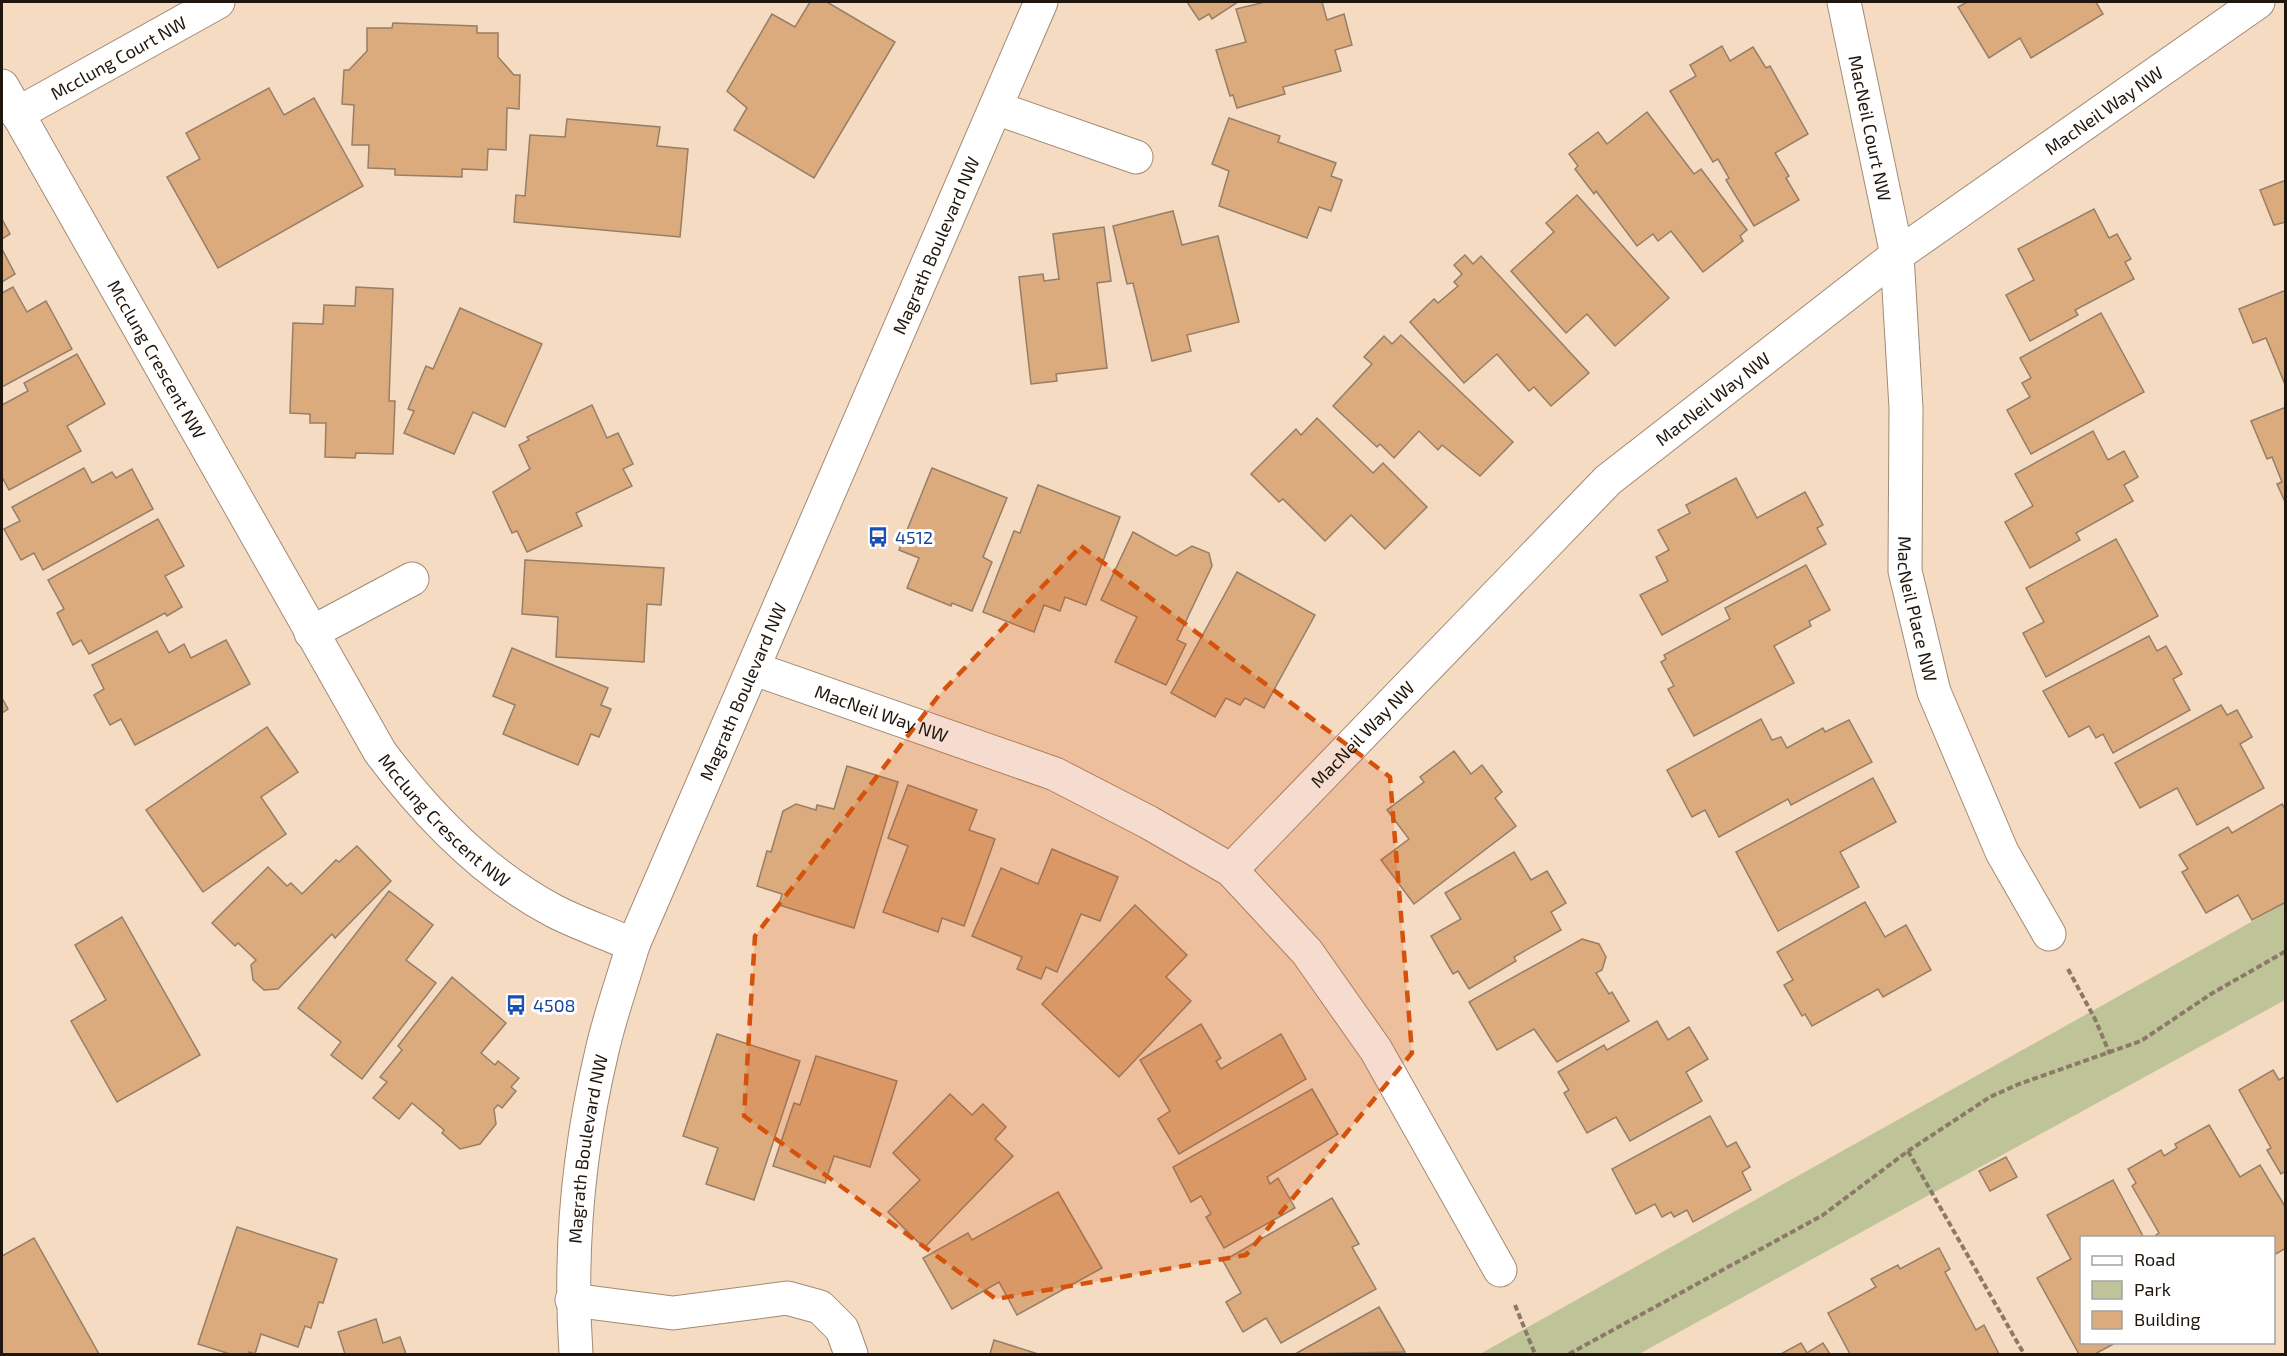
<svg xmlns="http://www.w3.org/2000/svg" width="2287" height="1356" font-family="'Exo 2',sans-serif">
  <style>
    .green { fill: #bfc398 }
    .building { fill: #dbab7d; stroke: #967e67; stroke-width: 1.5 }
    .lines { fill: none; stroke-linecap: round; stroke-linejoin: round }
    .minor-casing { stroke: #a38a74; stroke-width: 35 }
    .path { stroke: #8c7a69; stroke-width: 4; stroke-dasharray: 6 3; stroke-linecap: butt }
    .minor { stroke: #fff; stroke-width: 33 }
    .marked { fill: #d4520c; fill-opacity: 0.2; stroke: #d4520c; stroke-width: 4.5; stroke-dasharray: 12 8; stroke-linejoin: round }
    .labels { text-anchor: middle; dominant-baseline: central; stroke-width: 6; stroke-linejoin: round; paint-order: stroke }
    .street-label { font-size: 18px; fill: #1f160d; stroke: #fff }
    .transit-label { font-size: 18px; fill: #164399; stroke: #fff; text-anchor: start }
  </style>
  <rect width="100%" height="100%" fill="#f5dbc2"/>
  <path class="green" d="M2285,903V1000L1639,1354H1480Z"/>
  <g class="building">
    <path d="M810,2H827L895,42L814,178L734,130L747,108L727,91L772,14L795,27Z"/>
    <path d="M1187,2H1238L1212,19L1209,14L1199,20Z"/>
    <path d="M1265,2H1322L1327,20L1344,14L1352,45L1335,50L1341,71L1283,87L1285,94L1237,108L1233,95L1230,96L1216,50L1246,42L1236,9Z"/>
    <path d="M1967,2H2096L2103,14L2031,58L2020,38L1989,58L1958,7Z"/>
    <path d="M393,23L477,26V33H498V57L514,75H520L519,109L507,108L506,150L488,149L487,170L462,169V177L395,175V169L368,168L369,145H352L354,105L342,104L344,70H349L367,51V28H392Z"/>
    <path d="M1722,46L1730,61L1753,47L1766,68L1770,66L1808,134L1775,153L1789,176L1786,178L1799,200L1754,226L1726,180L1729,178L1718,159L1713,162L1670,91L1696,76L1690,65Z"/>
    <path d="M269,88L284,115L314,98L363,186L218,268L167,177L200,159L186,133Z"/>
    <path d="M1647,112L1694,174L1701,169L1747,230L1740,236L1743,241L1703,272L1671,231L1658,241L1653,234L1637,246L1596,191L1594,194L1575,169L1578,166L1569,154L1598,132L1607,144Z"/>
    <path d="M1229,118L1280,136L1278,142L1336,163L1331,176L1342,180L1331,211L1319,207L1307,238L1219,206L1229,171L1212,164Z"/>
    <path d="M567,119L660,127L657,146L688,149L680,237L514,222L516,195L525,196L530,135L565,137Z"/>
    <path d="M2286,180V222L2274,225L2260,190Z"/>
    <path d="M1577,195L1669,298L1615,346L1587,314L1566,333L1511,271L1554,232L1546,223Z"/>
    <path d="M2094,209L2109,238L2117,234L2131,259L2125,262L2134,279L2075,310L2078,315L2030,341L2006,295L2034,280L2018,249Z"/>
    <path d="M1173,211L1182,245L1218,236L1239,322L1187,335L1191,351L1152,361L1133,283L1127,284L1113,226Z"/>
    <path d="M2,219L10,234L2,239Z"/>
    <path d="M1104,227L1111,281L1097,283L1107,368L1056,374L1057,381L1031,384L1019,277L1043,274L1044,281L1059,279L1053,234Z"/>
    <path d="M2,249L15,274L2,282Z"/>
    <path d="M1465,255L1473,264L1481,256L1589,373L1551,406L1534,387L1529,391L1497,354L1464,383L1410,322L1434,299L1438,303L1458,286L1454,282L1462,274L1454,265Z"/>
    <path d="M13,287L27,312L46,301L72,349L2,387V293Z"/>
    <path d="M356,287L393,289L389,401H395L393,454L356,453L355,458L325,457L326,423H310V414L290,413L293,323L323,324L324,305L355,306Z"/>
    <path d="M2286,290V387L2266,338L2253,343L2239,309Z"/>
    <path d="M460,308L542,344L505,427L473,412L454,454L404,433L414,411L408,409L426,366L433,369Z"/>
    <path d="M2101,313L2144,392L2031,454L2007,410L2030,397L2022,383L2031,378L2020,358Z"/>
    <path d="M1401,335L1513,442L1480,476L1442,445L1438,450L1419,431L1394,458L1380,444L1377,447L1333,406L1372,364L1364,357L1384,336L1392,344Z"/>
    <path d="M77,354L105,404L67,426L81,451L9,490L2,477V405L28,391L24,383Z"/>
    <path d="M592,405L607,438L618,433L633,464L623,469L632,486L576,513L582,526L527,552L517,531L512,533L493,492L530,469L519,445L529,440L527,437Z"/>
    <path d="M2286,407V504L2277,484L2282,482L2272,457L2267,459L2251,421Z"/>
    <path d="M1317,418L1373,473L1383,463L1427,507L1385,549L1351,515L1325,541L1283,499L1279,502L1251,474L1296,429L1301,435Z"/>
    <path d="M2093,431L2108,460L2124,451L2138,477L2124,485L2133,501L2076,533L2080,540L2030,568L2005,522L2033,506L2015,474Z"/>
    <path d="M84,468L92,483L112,472L116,478L132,469L153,509L43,570L34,553L21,560L4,529L20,521L12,507Z"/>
    <path d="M932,468L1007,498L983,557L992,562L972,611L952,603L951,606L907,588L919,558L899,550Z"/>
    <path d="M1736,478L1757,518L1805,492L1823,525L1817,528L1826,544L1662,635L1640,595L1668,581L1656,557L1669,550L1658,530L1690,513L1686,505Z"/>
    <path d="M1038,485L1120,517L1086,605L1065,597L1060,611L1044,605L1034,632L983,612L1014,531L1020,533Z"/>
    <path d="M158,519L184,566L165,576L182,607L167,616L165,613L89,654L81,640L73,645L57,613L64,609L48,580Z"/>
    <path d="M1133,532L1176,556L1192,546L1209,553L1212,566L1177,640L1186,644L1166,685L1115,662L1137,617L1101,600Z"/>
    <path d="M2116,539L2158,616L2046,677L2023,633L2044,622L2026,588Z"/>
    <path d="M525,560L664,568L661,605L647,604L644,662L556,657L558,617L522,614Z"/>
    <path d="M1806,565L1830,610L1809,621L1811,626L1774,646L1794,683L1694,736L1668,689L1674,686L1661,662L1666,659L1664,655L1730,619L1725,608Z"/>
    <path d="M1237,572L1315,615L1264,708L1245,698L1240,705L1226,698L1215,717L1171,693Z"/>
    <path d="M157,631L169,653L184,644L191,658L226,640L250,684L135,745L121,719L110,725L94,695L104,689L92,665Z"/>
    <path d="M2149,636L2157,651L2166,646L2182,674L2173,679L2190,710L2113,753L2103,734L2096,738L2089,726L2069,737L2043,691Z"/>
    <path d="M512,648L608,688L601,705L611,709L599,737L591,734L578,765L503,734L515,705L493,696Z"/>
    <path d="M2,698L8,709L2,713Z"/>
    <path d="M2221,705L2227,715L2237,710L2252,737L2240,744L2264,788L2197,825L2177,788L2140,808L2115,763Z"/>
    <path d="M1761,719L1772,740L1781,737L1787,748L1823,728L1825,732L1849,720L1872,762L1791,805L1788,799L1719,837L1705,810L1692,817L1667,770Z"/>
    <path d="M267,727L298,772L261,797L286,834L203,892L146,810Z"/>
    <path d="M1454,751L1471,774L1482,765L1502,792L1495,798L1516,826L1414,904L1381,860L1409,839L1387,810L1424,782L1420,777Z"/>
    <path d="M847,766L898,782L854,928L779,905L782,894L757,886L767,851L771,852L783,811L796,804L816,810L817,805L834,809Z"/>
    <path d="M1873,778L1896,822L1840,852L1859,887L1778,931L1736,852Z"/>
    <path d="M908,785L977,810L969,830L995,839L964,926L942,918L938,932L883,912L908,846L888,838Z"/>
    <path d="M2282,804L2286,810V902L2252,920L2238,895L2206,913L2182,872L2188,869L2179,855L2228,827L2232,833Z"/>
    <path d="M357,846L391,881L335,938L332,934L278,989L264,990L253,980L251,965L256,960L238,943L235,946L212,923L268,867L287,886L291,883L302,894L336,860L339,862Z"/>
    <path d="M1052,849L1118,877L1100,921L1081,914L1057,972L1046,967L1041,979L1017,969L1022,957L972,936L1001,868L1038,884Z"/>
    <path d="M1514,852L1531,880L1547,871L1566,903L1551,912L1561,930L1514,957L1516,961L1469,989L1458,971L1453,974L1431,936L1461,919L1445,893Z"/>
    <path d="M389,891L433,925L406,960L436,983L362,1079L331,1055L341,1042L298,1008Z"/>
    <path d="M1865,902L1885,937L1906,925L1931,970L1883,997L1878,989L1812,1026L1805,1014L1802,1016L1784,985L1793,980L1777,952Z"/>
    <path d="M1135,905L1187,955L1166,977L1191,1001L1119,1077L1042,1004Z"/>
    <path d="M122,917L200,1055L117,1102L71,1021L106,1000L75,945Z"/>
    <path d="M1582,939L1599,944L1606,957L1602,970L1596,973L1609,994L1612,992L1629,1021L1557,1062L1534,1029L1497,1050L1469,1002Z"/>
    <path d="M452,977L506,1023L481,1053L495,1065L498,1061L519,1078L511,1087L516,1091L502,1108L498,1105L494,1109L496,1124L480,1144L460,1149L442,1133L444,1130L412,1103L399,1119L373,1098L387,1082L380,1077L402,1050L398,1046Z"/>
    <path d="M1657,1021L1668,1040L1689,1027L1708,1059L1686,1072L1702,1101L1630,1141L1616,1117L1587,1133L1564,1093L1569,1090L1558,1072L1604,1045L1607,1050Z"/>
    <path d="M1201,1024L1221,1058L1216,1061L1221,1069L1281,1034L1306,1079L1179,1154L1158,1119L1170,1111L1140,1060Z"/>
    <path d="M717,1034L800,1061L754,1200L706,1184L718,1148L683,1136Z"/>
    <path d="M816,1056L897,1081L870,1167L834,1156L825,1183L773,1166L794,1103L800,1105Z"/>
    <path d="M2273,1070L2279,1080L2286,1076V1175L2284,1172L2281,1174L2267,1150L2271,1148L2239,1090Z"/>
    <path d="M1312,1089L1338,1134L1267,1177L1270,1184L1278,1178L1295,1208L1224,1248L1206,1217L1211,1214L1201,1196L1191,1202L1173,1167Z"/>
    <path d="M950,1094L972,1115L983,1104L1006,1127L995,1139L1013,1156L924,1248L888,1212L920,1180L893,1153Z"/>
    <path d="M1710,1116L1727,1147L1736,1142L1750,1167L1742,1172L1751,1190L1693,1222L1687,1210L1674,1217L1671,1212L1662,1217L1655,1204L1636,1214L1612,1169Z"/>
    <path d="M2209,1125L2240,1177L2260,1165L2286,1208V1248L2274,1255V1238H2157L2156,1235L2159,1233L2132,1186L2136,1183L2128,1169L2161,1150L2164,1156L2177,1148L2175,1144Z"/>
    <path d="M2006,1157L2017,1177L1990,1191L1979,1171Z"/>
    <path d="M2113,1180L2144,1238H2082V1342H2117L2095,1354H2079L2037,1278L2071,1259L2047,1215Z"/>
    <path d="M1058,1192L1102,1268L1017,1315L999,1282L952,1309L923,1258L968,1233L972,1240Z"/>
    <path d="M1332,1198L1359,1244L1352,1247L1376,1289L1281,1343L1266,1318L1243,1332L1226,1302L1241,1293L1223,1261Z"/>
    <path d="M237,1227L337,1259L323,1303L319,1302L311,1328L305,1326L298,1347L261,1334L255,1354L249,1352L248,1354H230L198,1344Z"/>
    <path d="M34,1238L99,1354H2V1256Z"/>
    <path d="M1939,1248L1950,1269L1945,1272L1976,1330L1984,1325L1999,1354H1850L1828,1313L1876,1287L1871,1279L1898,1265L1900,1269Z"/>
    <path d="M1379,1307L1405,1352L1295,1354Z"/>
    <path d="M376,1319L383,1343L400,1337L406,1354H345L338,1332Z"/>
    <path d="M994,1340L1038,1354H990Z"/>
    <path d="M1801,1343L1807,1353L1823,1343L1830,1354H1781Z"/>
  </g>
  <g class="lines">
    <g class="minor-casing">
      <g id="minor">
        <path id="s1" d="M1844,2L1897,255L1906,408L1905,571L1934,692L2002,852L2049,934"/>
        <path id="s2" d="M2,86L380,752C427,815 484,874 554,911C579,924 607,933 633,945"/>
        <path d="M996,108L1136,157"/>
        <path id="s3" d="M17,114L218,2"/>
        <path d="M311,633L412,579"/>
        <path id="s4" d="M755,669L1055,774L1148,822L1231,870L1307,952L1376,1050L1500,1270"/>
        <path id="s5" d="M1231,870L1608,480L1897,255L2258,2"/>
        <path d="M572,1300L673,1313L787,1298L820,1307L842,1329L851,1354"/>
        <path id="s6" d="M576,1354C569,1251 578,1151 602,1051C610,1015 623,980 633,945L1041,2"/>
      </g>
    </g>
    <g class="path">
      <path d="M2068,969L2095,1019L2110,1054"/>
      <path d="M1908,1151L2024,1354"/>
      <path d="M1515,1305L1535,1354"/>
      <path d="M1569,1354L1823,1215L1908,1151L1990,1097L2019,1084L2141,1041L2211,994L2286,951"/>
    </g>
    <use href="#minor" class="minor"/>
  </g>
  <path class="marked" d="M1081,546L1390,777L1412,1053L1246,1255L996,1299L744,1116L755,936L939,695Z"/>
  <defs>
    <g id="bus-bare" transform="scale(1.62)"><path d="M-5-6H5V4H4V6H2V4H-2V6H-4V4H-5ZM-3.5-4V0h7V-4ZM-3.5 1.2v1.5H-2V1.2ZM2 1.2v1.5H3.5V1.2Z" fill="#1a4fb4" stroke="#fff" stroke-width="2.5" paint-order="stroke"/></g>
  </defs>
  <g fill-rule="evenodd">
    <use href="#bus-bare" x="878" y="537"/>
    <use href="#bus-bare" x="516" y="1005"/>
  </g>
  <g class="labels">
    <g class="street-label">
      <text stroke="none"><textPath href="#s3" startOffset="116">Mcclung Court NW</textPath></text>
      <text stroke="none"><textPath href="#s5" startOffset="1161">MacNeil Way NW</textPath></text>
      <text stroke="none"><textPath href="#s1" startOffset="129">MacNeil Court NW</textPath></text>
      <text stroke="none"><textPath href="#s6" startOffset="1178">Magrath Boulevard NW</textPath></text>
      <text stroke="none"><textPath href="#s2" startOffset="314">Mcclung Crescent NW</textPath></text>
      <text stroke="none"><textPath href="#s5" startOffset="675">MacNeil Way NW</textPath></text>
      <text stroke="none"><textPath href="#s1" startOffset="614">MacNeil Place NW</textPath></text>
      <text stroke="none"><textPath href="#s6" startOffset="692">Magrath Boulevard NW</textPath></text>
      <text stroke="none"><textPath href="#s4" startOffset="134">MacNeil Way NW</textPath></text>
      <text stroke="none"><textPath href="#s5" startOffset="189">MacNeil Way NW</textPath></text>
      <text stroke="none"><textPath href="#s2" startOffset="860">Mcclung Crescent NW</textPath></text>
      <text stroke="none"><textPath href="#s6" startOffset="206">Magrath Boulevard NW</textPath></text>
    </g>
    <g class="transit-label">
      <text x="895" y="537">4512</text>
      <text x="533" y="1005">4508</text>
    </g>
  </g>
  <rect width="2287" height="1356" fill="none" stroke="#1f160d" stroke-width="6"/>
  <rect x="2080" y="1236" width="195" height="108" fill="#ffffff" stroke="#a5a29e" stroke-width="1.5"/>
  <rect x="2092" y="1256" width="30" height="9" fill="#ffffff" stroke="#a5a29e" stroke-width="1.5"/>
  <text x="2134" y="1266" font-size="18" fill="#1f160d">Road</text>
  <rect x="2092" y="1281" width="30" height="18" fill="#bfc398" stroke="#a5a29e" stroke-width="1.5"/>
  <text x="2134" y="1296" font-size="18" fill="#1f160d">Park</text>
  <rect x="2092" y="1311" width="30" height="18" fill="#dbab7d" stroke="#a5a29e" stroke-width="1.5"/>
  <text x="2134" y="1326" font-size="18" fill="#1f160d">Building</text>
</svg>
